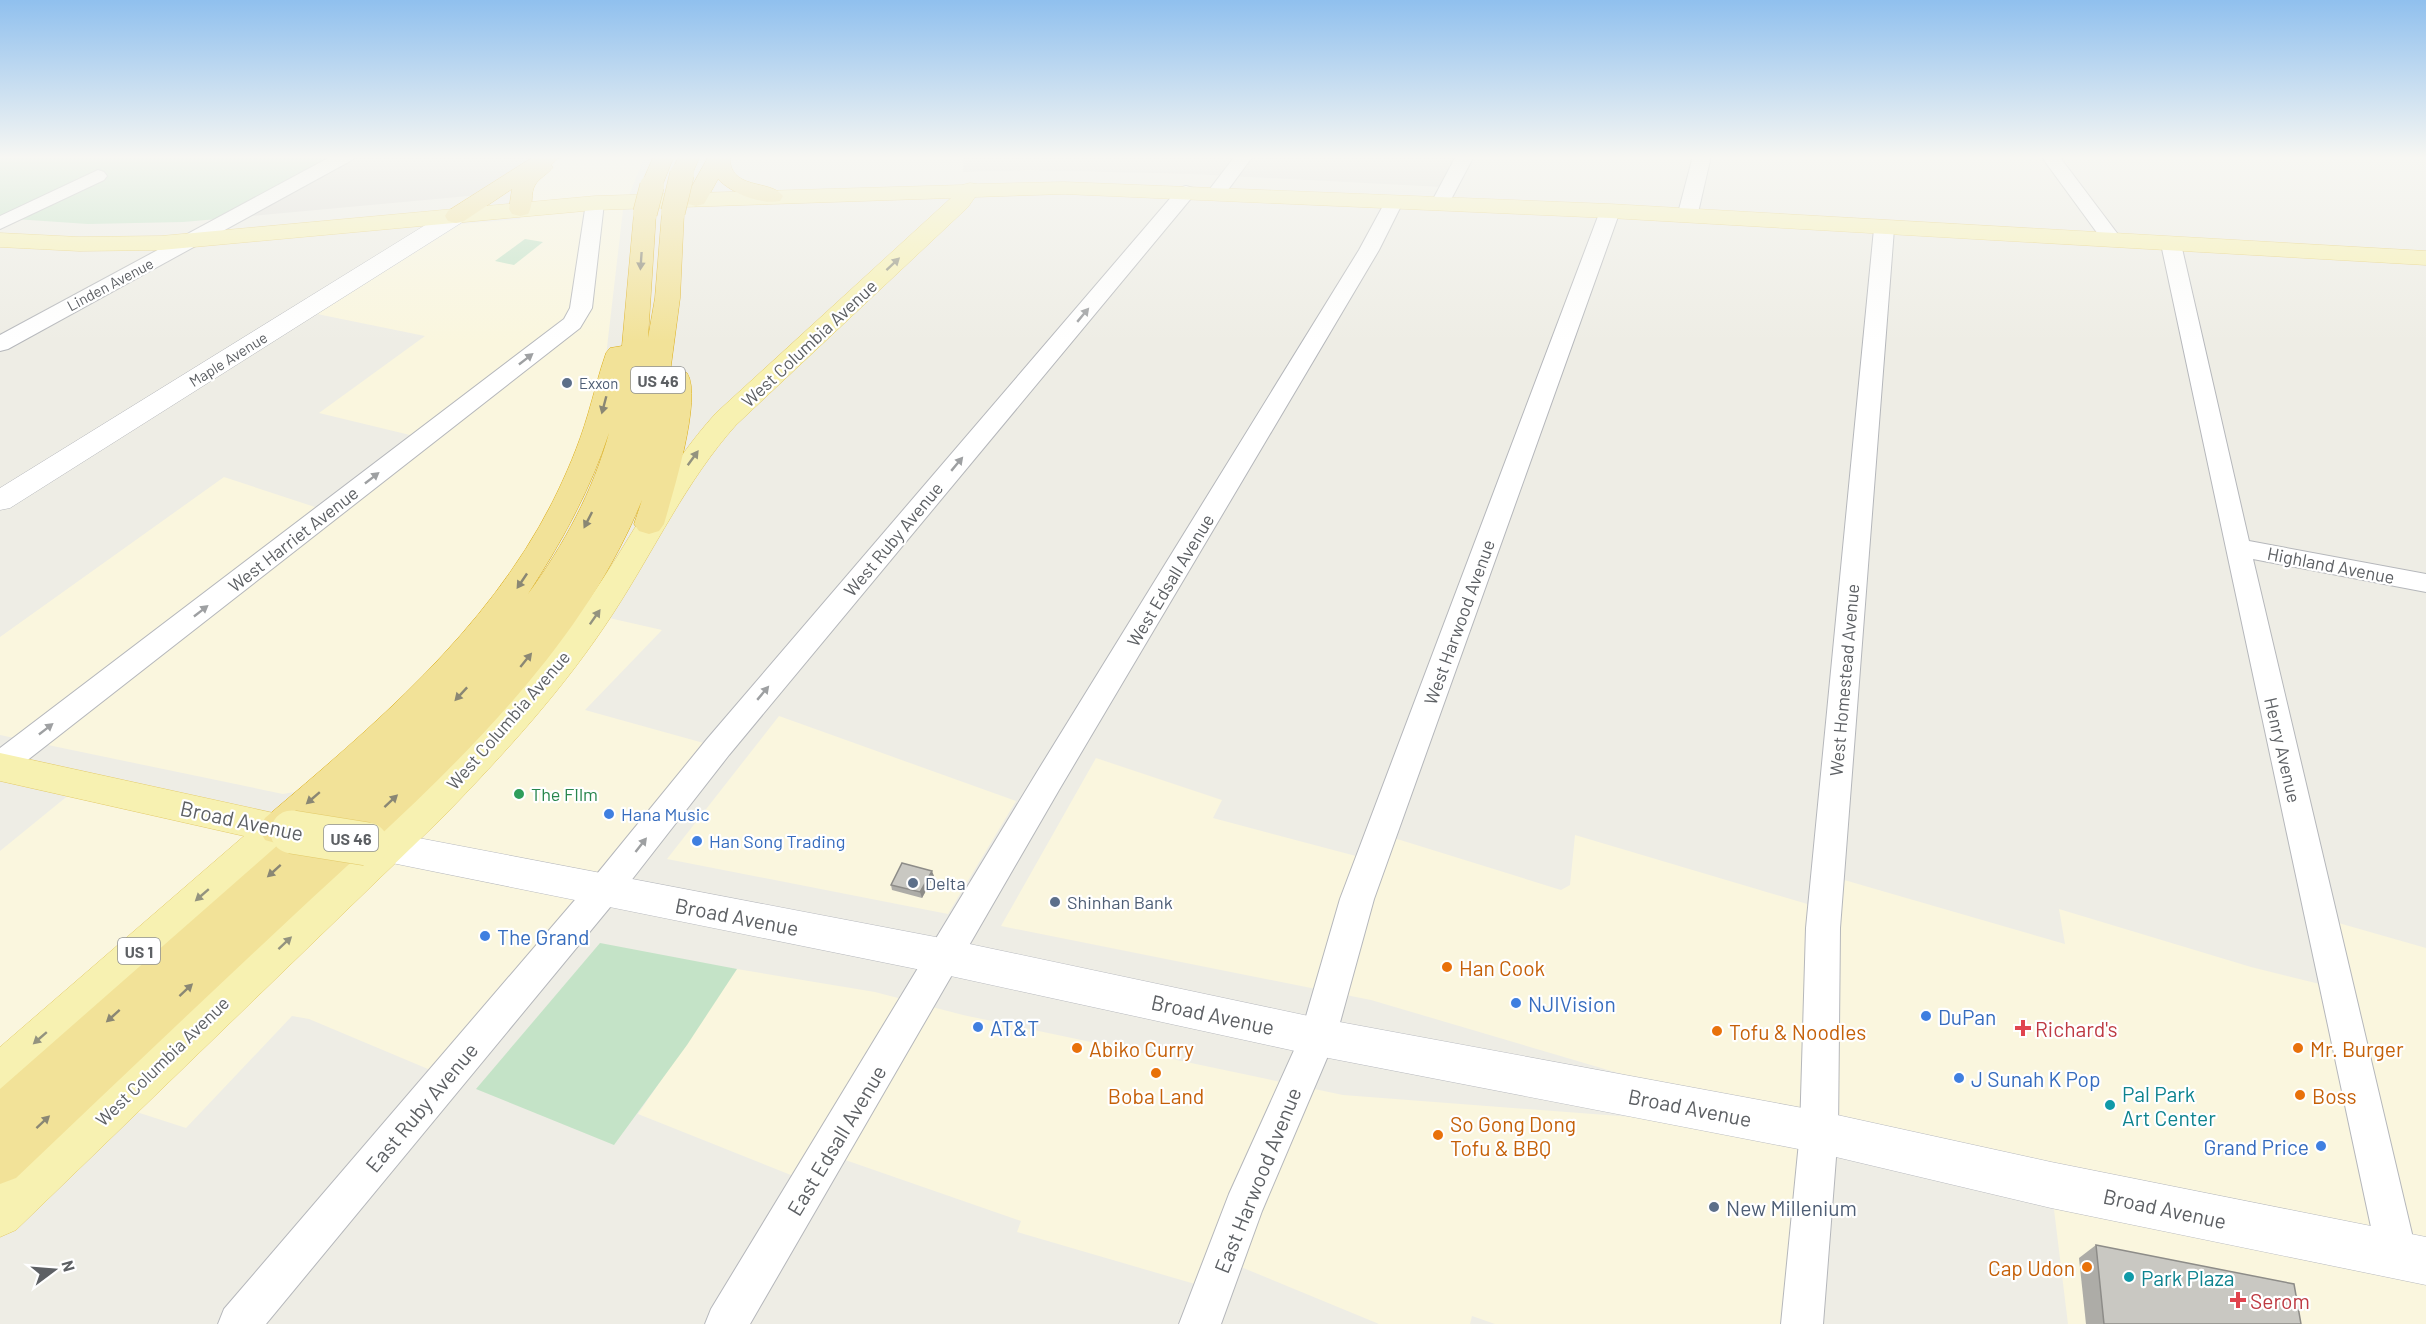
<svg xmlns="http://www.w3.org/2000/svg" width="2426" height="1324" font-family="Barlow,sans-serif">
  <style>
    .commercial { fill: #faf6de }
    .industrial { fill: #e0ded9 }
    .green { fill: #c4e3c7 }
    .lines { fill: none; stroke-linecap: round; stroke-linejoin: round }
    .minor-casing { stroke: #b5b7bb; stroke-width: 2 }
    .tertiary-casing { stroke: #b5b7bb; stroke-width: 1 }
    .secondary-casing { stroke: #b7b9be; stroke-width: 1 }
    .primary-casing { stroke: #e3ca69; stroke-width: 1 }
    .motorway-casing { stroke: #dcad17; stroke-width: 1 }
    .minor { fill: #fff; fill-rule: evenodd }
    .tertiary { fill: #fff; fill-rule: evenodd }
    .secondary { fill: #fff; fill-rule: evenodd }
    .primary { fill: #f7f1b1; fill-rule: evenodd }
    .motorway { fill: #f2e298; fill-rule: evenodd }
    .primary-bridge-casing { stroke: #e3ca69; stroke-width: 44; stroke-linecap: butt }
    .motorway-bridge-casing { stroke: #dcad17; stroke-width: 25; stroke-linecap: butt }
    .primary-bridge { stroke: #f7f1b1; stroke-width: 43 }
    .motorway-bridge { stroke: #f2e298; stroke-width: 24 }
    .wall { fill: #adaca7 }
    .shaded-wall { fill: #8d8c88 }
    .building { fill: #c9c8c2; stroke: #8d8c88; stroke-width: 1.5 }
    .oneway { fill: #8a8774 }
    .oneway2 { fill: #93937f }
    .oneway3 { fill: #9ea0a2 }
    .service-dot { fill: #5c6f8a; stroke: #fff; stroke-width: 2 }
    .leisure-dot { fill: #2e9e5b; stroke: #fff; stroke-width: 2 }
    .shop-dot { fill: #3f7fe0; stroke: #fff; stroke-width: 2 }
    .food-dot { fill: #e8710a; stroke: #fff; stroke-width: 2 }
    .health-dot { fill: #e0444e; stroke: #fff; stroke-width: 2 }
    .culture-dot { fill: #0f9aa8; stroke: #fff; stroke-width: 2 }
    .labels { text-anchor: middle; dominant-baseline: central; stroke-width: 4.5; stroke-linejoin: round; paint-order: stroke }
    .far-street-label { font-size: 15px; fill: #5d6064; stroke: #fff }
    .far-service-label { font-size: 15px; fill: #4e5e75; stroke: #fff; text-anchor: start }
    .shield { fill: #fff; stroke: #8e9092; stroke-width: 1.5 }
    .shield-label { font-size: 16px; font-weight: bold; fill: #5d6064 }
    .street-label { font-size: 18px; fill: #5d6064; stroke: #fff }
    .leisure-label { font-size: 18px; fill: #27864d; stroke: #fff; text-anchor: start }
    .shop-label { font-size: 18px; fill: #366cbe; stroke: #fff; text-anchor: start }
    .service-label { font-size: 18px; fill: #4e5e75; stroke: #fff; text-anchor: start }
    .near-street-label { font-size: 21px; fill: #5d6064; stroke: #fff }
    .near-shop-label { font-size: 21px; fill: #366cbe; stroke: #fff; text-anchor: start }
    .near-food-label { font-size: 21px; fill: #c56008; stroke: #fff; text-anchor: start }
    .near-health-label { font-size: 21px; fill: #be3a42; stroke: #fff; text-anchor: start }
    .near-culture-label { font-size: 21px; fill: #0d838f; stroke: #fff; text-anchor: start }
    .near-service-label { font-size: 21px; fill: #4e5e75; stroke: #fff; text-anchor: start }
  </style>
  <rect width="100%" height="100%" fill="#eeede5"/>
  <g class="commercial">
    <path d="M567,156H645L623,210L606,356L579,444L550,509L501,590L423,683L306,790L283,794L0,735V637L224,477L318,508L410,435L319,413L425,336L317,314L461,224L520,219L532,180L544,168Z"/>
    <path d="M596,615L662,630L585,710L718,747L447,1077L309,1019L292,1016L186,1128L115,1105Z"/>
    <path d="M779,716L1016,801L948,914L667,859Z"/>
    <path d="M1096,758L1222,800L1213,818L1371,860L1381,834L1561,890L1570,885L1575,835L1824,909L1827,875L2065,944L2059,909L2251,967L2336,988L2321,918L2426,948V1324H2068L2051,1185L1819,1132L1802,1324H1495L1472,1316L1470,1324H1379L1224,1260L1212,1289L1017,1232L1021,1221L828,1154L811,1183L638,1114L737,969L875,992L963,1015L1343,1095L1815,1131L1371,1000L1001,926Z"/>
    <path d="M81,785L278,829L0,1074V851Z"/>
  </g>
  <g class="industrial">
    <path d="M346,156H567L490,194L229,218Z"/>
    <path d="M964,156H1458L1442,187L1192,174L1029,170L963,172Z"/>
  </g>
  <g class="green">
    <path d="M0,156H346L229,218L183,222L88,224L0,218Z"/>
    <path d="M525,239L543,242L514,265L495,261Z"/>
    <path d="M600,943L737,969L687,1045L614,1145L476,1089Z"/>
  </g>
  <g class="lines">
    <g class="minor-casing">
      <g id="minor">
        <path d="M332,156H355L352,160L8,349L0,351V335Z"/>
        <path d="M1235,156H1253L1222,198H1208L1206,194Z"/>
        <path d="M1456,156H1474L1447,207H1433L1431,203Z"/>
        <path d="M1693,156H1711L1697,217L1694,221H1680L1677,217Z"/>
        <path d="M2041,156H2059L2123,241L2120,245H2106Z"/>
        <path d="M98,170L104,172L107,176L104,180L0,229V216Z"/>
        <path d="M1186,186L1193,188L1195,192L1193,196L729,755L616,900L266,1324H218L224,1309L592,880L707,739L1179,188Z"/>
        <path d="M1394,196L1401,198L1403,202L1379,250L1059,790L750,1324H705L711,1309L1037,772L1359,250L1385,202L1387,198Z"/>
        <path d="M595,197L602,199L604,203L592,308L580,328L11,773L0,777V748L564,319L570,308L586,203L588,199Z"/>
        <path d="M1610,205L1617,207L1620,211L1374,899L1336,1037L1262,1211L1221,1324H1179L1229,1194L1300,1037L1340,899L1600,211L1603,207Z"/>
        <path d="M1884,223L1891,225L1894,229L1840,928L1838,1132L1823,1324H1781L1800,1132L1806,928L1874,229L1877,225Z"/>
        <path d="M2171,238L2178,240L2181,244L2249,541L2426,574V592L2253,559L2417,1255L2411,1269L2397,1275L2383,1269L2377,1255L2161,244L2164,240Z"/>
      </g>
    </g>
    <g class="tertiary-casing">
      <path id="tertiary" d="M456,209L464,211L467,216L464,221L10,508L0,510V488L448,211Z"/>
    </g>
    <g class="secondary-casing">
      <path id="secondary" d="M387,832L946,939L1318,1018L1819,1111L2051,1162L2426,1237V1285L2051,1208L1819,1153L1318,1056L946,975L387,862L374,858L368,847L374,836Z"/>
    </g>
    <g class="primary-casing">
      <g id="primary">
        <path d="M1064,182L1610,204L2426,251V265L1610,218L1064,194L975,197L968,207L736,425C686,481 655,549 614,612C565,688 504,754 442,818L16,1230L0,1237V1182L416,798C479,735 540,671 590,598C633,536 665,469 716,413L951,198L595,210L161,250L79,251L0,247V233L79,237L161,236L595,196L962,185L970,183L977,184Z"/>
        <path d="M0,753L292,817L305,821L311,832L305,843L292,847L285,845L15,1088L0,1094V1047L244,836L0,781Z"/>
      </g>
    </g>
    <g class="motorway-casing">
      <g id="motorway">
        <path d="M535,156H560L551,165L553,167C548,174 539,178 535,185C530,193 534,205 528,214L520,216L512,214L509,209L512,189L464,221L456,223L448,221L445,216L448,211Z"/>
        <path d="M654,156H674L660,191L652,192L644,191L641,186Z"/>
        <path d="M679,156H700L690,179L682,180L674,179L671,174Z"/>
        <path d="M709,156H730C728,191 771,179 783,196L780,201C761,205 731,193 718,179L704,204L696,206L688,204L685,199Z"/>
        <path d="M673,205L681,207L684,212L680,298L670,373L678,371L687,373C703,397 672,496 664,524L659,531L649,534L639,531L634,524L642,500C574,667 423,795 294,915C201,1002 108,1090 16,1178L0,1184V1089L279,844L265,840L259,829L265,818C373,726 486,632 552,503C566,475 579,445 588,414C594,394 599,373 606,353L610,348L622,346L634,213L637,208L645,206L653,208L656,213L648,338L655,298L662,212L665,207ZM609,433C593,491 564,545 528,594C561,543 590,491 609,433Z"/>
      </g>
    </g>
    <use href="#minor" class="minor"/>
    <use href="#tertiary" class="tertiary"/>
    <use href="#secondary" class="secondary"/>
    <use href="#primary" class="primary"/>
    <use href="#motorway" class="motorway"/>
    <g class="primary-bridge-casing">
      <path id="primary-bridge" d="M292,832L367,844"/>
    </g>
    <g class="motorway-bridge-casing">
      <g id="motorway-bridge">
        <path d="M673,212L682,174"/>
        <path d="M645,213L652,186"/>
      </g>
    </g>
    <use href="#primary-bridge" class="primary-bridge"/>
    <use href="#motorway-bridge" class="motorway-bridge"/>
  </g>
  <g class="wall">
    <path d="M934,876L922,898L892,890L891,885Z"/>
    <path d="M2096,1245L2301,1324H2086L2079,1258Z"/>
  </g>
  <path class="shaded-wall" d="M932,871L934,876L922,898L920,892Z"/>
  <g class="building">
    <path d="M902,863L932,871L920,892L891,885Z"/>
    <path d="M2096,1245L2294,1284L2301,1324H2104Z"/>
  </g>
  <defs><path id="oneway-solid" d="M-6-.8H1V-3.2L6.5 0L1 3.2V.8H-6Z" transform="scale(1.5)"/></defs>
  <g class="oneway">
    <use href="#oneway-solid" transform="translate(641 261) rotate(94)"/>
    <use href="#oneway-solid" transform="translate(604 405) rotate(105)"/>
    <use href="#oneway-solid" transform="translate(588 520) rotate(117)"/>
    <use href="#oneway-solid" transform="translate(522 581) rotate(124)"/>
    <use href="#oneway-solid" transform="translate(526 660) rotate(-51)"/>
    <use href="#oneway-solid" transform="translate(461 694) rotate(133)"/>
    <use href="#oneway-solid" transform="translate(313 798) rotate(139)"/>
    <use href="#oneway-solid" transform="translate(391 801) rotate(-43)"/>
    <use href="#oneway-solid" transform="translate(274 871) rotate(138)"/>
    <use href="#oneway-solid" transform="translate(186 990) rotate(-43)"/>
    <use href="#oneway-solid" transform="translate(113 1016) rotate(138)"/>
    <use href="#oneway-solid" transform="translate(43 1122) rotate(-43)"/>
  </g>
  <g class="oneway2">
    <use href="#oneway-solid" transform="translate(893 264) rotate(-43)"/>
    <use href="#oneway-solid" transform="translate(693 458) rotate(-54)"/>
    <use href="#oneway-solid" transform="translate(595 617) rotate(-55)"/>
    <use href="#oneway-solid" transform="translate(202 895) rotate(139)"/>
    <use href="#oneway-solid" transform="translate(285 943) rotate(-43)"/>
    <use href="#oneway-solid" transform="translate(40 1038) rotate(139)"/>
  </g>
  <g class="oneway3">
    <use href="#oneway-solid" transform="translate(1083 315) rotate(-50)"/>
    <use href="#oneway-solid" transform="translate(526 359) rotate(-38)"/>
    <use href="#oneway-solid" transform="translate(957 464) rotate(-50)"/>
    <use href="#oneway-solid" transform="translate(372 478) rotate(-38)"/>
    <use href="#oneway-solid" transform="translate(201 611) rotate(-38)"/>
    <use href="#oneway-solid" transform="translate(763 693) rotate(-50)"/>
    <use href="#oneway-solid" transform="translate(46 729) rotate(-38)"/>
    <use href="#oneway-solid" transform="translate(641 845) rotate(-52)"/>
  </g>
  <linearGradient id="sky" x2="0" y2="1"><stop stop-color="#90c0ee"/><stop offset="0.46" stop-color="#f7f7f3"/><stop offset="1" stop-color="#f7f7f3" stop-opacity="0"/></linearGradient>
  <rect width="2426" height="342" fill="url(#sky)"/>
  <g class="service-dot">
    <circle cx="567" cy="383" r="6"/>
    <circle cx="913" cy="883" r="6"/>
    <circle cx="1055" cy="902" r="6"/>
    <circle cx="1714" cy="1207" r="6"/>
  </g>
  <circle class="leisure-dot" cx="519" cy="794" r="6"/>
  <g class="shop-dot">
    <circle cx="609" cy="814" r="6"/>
    <circle cx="697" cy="841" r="6"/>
    <circle cx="485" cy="936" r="6"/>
    <circle cx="1516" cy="1003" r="6"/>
    <circle cx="1926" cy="1016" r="6"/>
    <circle cx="978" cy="1027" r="6"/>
    <circle cx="1959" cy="1078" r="6"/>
    <circle cx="2321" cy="1146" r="6"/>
  </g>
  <g class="food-dot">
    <circle cx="1447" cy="967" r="6"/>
    <circle cx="1717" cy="1031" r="6"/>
    <circle cx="1077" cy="1048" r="6"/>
    <circle cx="2298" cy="1048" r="6"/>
    <circle cx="1156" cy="1073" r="6"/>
    <circle cx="2300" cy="1095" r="6"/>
    <circle cx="1438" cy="1135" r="6"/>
    <circle cx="2087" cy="1267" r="6"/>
  </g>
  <g class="health-dot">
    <path d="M2020 1019h6v6h6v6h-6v6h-6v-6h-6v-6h6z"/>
    <path d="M2235 1291h6v6h6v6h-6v6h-6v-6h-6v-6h6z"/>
  </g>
  <g class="culture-dot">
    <circle cx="2110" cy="1105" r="6"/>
    <circle cx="2129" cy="1277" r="6"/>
  </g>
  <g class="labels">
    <g class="far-street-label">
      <text transform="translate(110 284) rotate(-28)">Linden Avenue</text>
      <text transform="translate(228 359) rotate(-32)">Maple Avenue</text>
    </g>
    <g class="far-service-label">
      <text x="579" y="383">Exxon</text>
    </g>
    <g class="shield">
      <rect x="631" y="367" width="54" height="26" rx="4.5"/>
      <rect x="324" y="825" width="54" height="26" rx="4.5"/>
      <rect x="118" y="938" width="42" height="26" rx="4.5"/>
    </g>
    <g class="shield-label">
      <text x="658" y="380">US 46</text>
      <text x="351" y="838">US 46</text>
      <text x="139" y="951">US 1</text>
    </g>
    <g class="street-label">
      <text transform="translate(809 343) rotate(-43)">West Columbia Avenue</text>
      <text transform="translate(293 539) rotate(-38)">West Harriet Avenue</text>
      <text transform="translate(893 539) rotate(-50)">West Ruby Avenue</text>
      <text transform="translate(2331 565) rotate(11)">Highland Avenue</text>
      <text transform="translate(1170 580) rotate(-59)">West Edsall Avenue</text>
      <text transform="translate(1459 622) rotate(-70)">West Harwood Avenue</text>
      <text transform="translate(1844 680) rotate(-85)">West Homestead Avenue</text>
      <text transform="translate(508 720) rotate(-49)">West Columbia Avenue</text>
      <text transform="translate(2283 750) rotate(77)">Henry Avenue</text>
      <text transform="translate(162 1061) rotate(-44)">West Columbia Avenue</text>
    </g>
    <g class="leisure-label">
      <text x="531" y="794">The FIlm</text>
    </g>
    <g class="shop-label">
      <text x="621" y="814">Hana Music</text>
      <text x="709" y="841">Han Song Trading</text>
    </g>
    <g class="service-label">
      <text x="925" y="883">Delta</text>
      <text x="1067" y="902">Shinhan Bank</text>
    </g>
    <g class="near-street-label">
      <text transform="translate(242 820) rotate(12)">Broad Avenue</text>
      <text transform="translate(737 916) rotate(11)">Broad Avenue</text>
      <text transform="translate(1213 1014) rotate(12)">Broad Avenue</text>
      <text transform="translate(421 1107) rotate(-50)">East Ruby Avenue</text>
      <text transform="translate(1690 1107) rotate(11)">Broad Avenue</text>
      <text transform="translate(836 1140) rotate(-59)">East Edsall Avenue</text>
      <text transform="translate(1257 1180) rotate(-68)">East Harwood Avenue</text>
      <text transform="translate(2165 1208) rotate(12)">Broad Avenue</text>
    </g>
    <g class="near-shop-label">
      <text x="497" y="936">The Grand</text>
      <text x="1528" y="1003">NJIVision</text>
      <text x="1938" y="1016">DuPan</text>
      <text x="990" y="1027">AT&amp;T</text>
      <text x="1971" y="1078">J Sunah K Pop</text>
      <text x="2309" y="1146" text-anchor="end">Grand Price</text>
    </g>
    <g class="near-food-label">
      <text x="1459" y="967">Han Cook</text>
      <text x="1729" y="1031">Tofu &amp; Noodles</text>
      <text x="1089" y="1048">Abiko Curry</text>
      <text x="2310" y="1048">Mr. Burger</text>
      <text x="1156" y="1095" text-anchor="middle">Boba Land</text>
      <text x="2312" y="1095">Boss</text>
      <text x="1450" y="1123">So Gong Dong<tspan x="1450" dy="24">Tofu &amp; BBQ</tspan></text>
      <text x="2075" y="1267" text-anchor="end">Cap Udon</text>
    </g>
    <g class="near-health-label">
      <text x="2035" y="1028">Richard's</text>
      <text x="2250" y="1300">Serom</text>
    </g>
    <g class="near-culture-label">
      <text x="2122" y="1093">Pal Park<tspan x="2122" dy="24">Art Center</tspan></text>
      <text x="2141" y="1277">Park Plaza</text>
    </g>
    <g class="near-service-label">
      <text x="1726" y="1207">New Millenium</text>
    </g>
  </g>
  <g transform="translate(54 1270) rotate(74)" stroke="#ffffff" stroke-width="4.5" paint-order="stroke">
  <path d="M0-4.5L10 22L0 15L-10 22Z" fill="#5d6064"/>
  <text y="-9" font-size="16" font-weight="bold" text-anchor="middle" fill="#5d6064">N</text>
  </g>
</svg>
